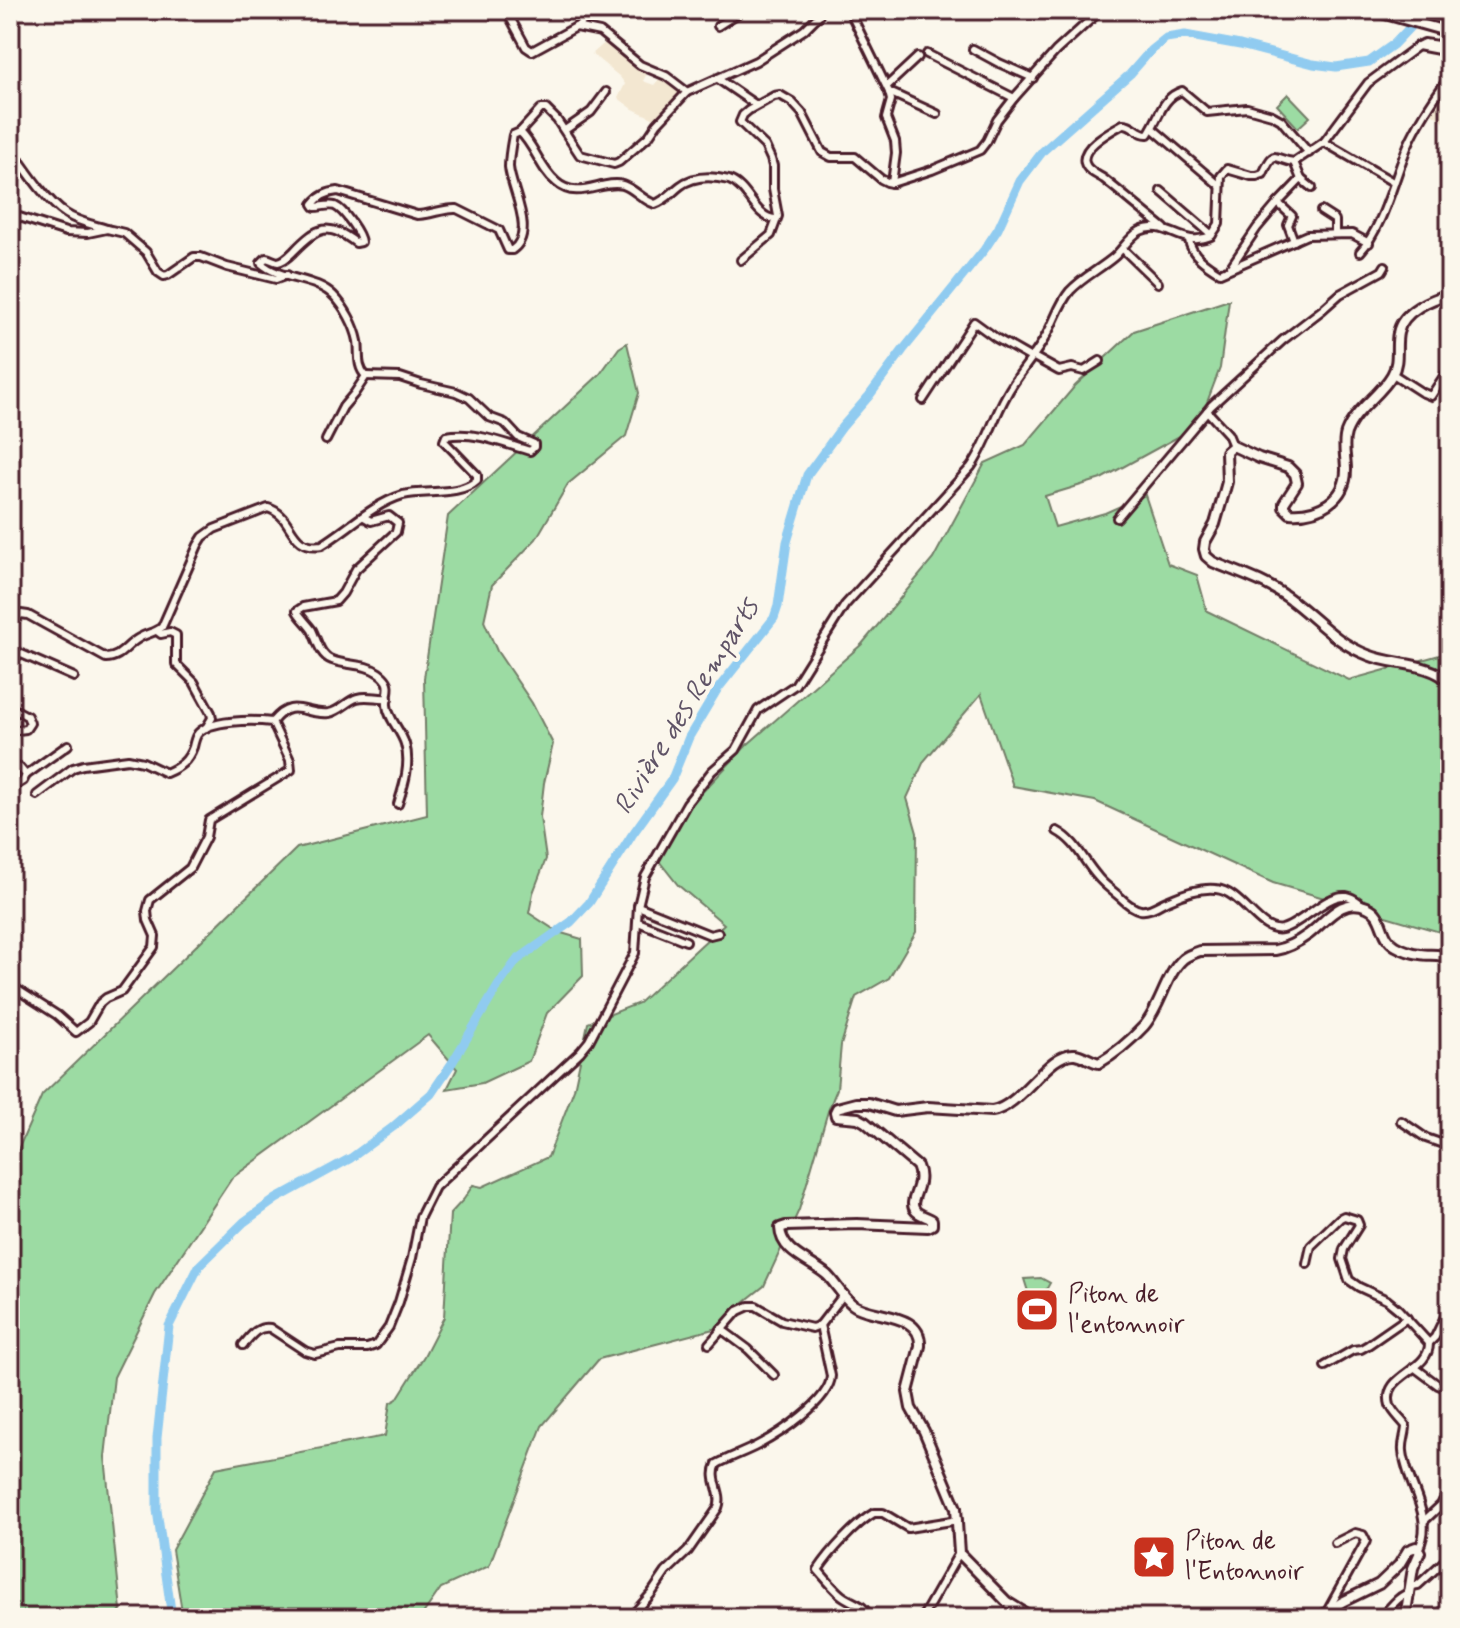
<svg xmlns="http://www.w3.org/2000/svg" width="1460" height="1628" font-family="Mynerve,sans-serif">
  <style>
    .built { fill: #f3e7d1 }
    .green { fill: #9cdba3; stroke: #737d67; stroke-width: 2 }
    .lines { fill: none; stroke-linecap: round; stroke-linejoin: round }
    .stream { stroke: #7486a1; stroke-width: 2 }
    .river { stroke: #90cbf0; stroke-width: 9 }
    .minor-casing { stroke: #4a1f2b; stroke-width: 12 }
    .major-casing { stroke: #4a1f2b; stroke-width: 14 }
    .minor { stroke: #fbf7ec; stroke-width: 6 }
    .major { stroke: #fbf7ec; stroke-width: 8 }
    .labels { text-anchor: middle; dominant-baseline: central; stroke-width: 8; stroke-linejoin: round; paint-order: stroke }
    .poi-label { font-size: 26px; fill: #4a1f2b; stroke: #fbf7ec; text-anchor: start }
    .water-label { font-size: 28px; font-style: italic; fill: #5f5366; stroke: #fbf7ec }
  </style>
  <rect width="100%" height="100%" fill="#fbf7ec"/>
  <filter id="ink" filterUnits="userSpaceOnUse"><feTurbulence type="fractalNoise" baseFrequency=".0125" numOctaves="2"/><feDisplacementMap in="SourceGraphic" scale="16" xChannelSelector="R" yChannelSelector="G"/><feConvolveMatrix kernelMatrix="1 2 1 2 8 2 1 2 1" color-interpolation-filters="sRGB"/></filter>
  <g filter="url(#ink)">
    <g class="built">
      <path d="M608,40L647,73L643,81L654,85L661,77L673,82L683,91V94L657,120L633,109L618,98L625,84L620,77L592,54Z"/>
      <path d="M1450,83V126L1430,112Z"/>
    </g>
    <g class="green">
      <path d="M1288,94L1310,117L1298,128L1277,105Z"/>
      <path d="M1229,300L1220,368L1198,426L1101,479L1045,496L1055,527L1105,513L1145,495L1168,564L1197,575L1207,611L1349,680L1447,653L1450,661V935L1273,883L1095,801L1013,786L981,694L924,761L907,798L917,833L916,932L889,978L856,997L841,1045L837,1089L828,1111L799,1210L764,1286L730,1313L729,1325L599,1359L542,1426L489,1566L441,1588L420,1618H183L172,1550L216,1468L385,1436L390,1403L397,1399L424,1356L444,1317L450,1214L464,1199L473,1185L482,1187L548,1157L574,1089L588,1023L639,1003L724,924L678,885L659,861L693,802L747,745L862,644L933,559L985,463L1025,445L1075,386L1134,331Z"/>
      <path d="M627,343L639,393L626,436L568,484L536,539L492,585L484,621L497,651L532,703L553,744L544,783L540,817L546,859L533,893L529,913L558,932L582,939L583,976L547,1013L529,1061L482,1083L447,1089L457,1069L428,1035L232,1178L155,1294L114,1377L105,1457L121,1610L113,1618H10V1168L42,1095L297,848L427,815L424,678L448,516L600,374L619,348Z"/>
      <path d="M1041,1278L1050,1283L1042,1297L1038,1323L1024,1279Z"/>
    </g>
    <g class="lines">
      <path class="stream" d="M10,14L13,10"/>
      <path class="river" d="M172,1618L157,1510V1438L169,1326L199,1266L244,1222L276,1199L351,1158L393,1127L431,1094L452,1063L498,986L517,960L571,922L589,903L632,835L672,779L689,737L717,690L774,618L778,606L787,542L807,475L842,427L869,396L903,350L984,250L998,229L1020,181L1043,151L1130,74L1151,50L1166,38L1185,35L1240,45L1313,64L1336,67L1369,62L1394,44L1412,25L1423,10"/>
      <g class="minor-casing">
        <g id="minor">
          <path d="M506,10L526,47L532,51L576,27L598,10"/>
          <path d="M849,10L889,92L891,100L886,118L895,141L896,153L892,183"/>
          <path d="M718,26L743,10"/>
          <path d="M576,27L600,32L640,65L666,76L687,92"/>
          <path d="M1418,46L1439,50L1450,43"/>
          <path d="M973,49L999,63L1033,78"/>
          <path d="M927,54L1014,98"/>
          <path d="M718,79L756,105"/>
          <path d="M887,86L918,57"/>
          <path d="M889,92L937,114"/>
          <path d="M1152,128L1220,186"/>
          <path d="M565,130L591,112L606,92"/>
          <path d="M520,132C535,146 540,169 556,182C578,202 603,179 623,185C635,189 642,200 655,204C666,200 671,193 680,186C694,175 713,176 729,180C748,186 755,218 775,219"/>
          <path d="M1324,142L1393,182"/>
          <path d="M10,147C24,167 46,201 66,214C78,222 94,225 107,229"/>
          <path d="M1294,162L1301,179L1312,188"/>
          <path d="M892,183L932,170L980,150L987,141L997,120L1014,98L1056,51L1101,10"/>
          <path d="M1161,191L1212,235"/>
          <path d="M1278,203L1301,179"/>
          <path d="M1321,211L1335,220V233"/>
          <path d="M10,214L66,232L88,233L107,229L124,233L146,252L158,272L164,276L168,275L194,257H201L227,267L276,279L287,275"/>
          <path d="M1164,228C1144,212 1124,195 1104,179C1098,175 1087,171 1085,163C1080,147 1112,130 1123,124C1133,123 1138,135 1148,134C1159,118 1162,97 1182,91L1207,112L1247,108L1272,115L1281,120L1309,153"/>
          <path d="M1189,240C1191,255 1207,265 1220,273L1307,235L1352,234L1369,243"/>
          <path d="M1123,249L1158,283"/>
          <path d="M1360,252C1383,228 1395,176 1408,145C1419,120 1434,98 1450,76"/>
          <path d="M741,260L771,235L778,216L773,189V166L771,159L765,146L740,122L743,115L749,110L774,96L780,95L792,102L802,113L822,152L831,157H855L881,179L887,182L892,183"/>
          <path d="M1230,268L1257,228L1278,203L1292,216L1288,225L1294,241"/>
          <path d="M1032,356L1059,371L1072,368L1084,371L1100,361"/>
          <path d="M1393,374L1421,392L1431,396L1450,367"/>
          <path d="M366,376C356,366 360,353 358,341C355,326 345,307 334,296C316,277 281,281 261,263L266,258C268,258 276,262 278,262C285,261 290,255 294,251C318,226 328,222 356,243L361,242C360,233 344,210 335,206C329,204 321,207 315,207L313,204C319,196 328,192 338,191L417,215C431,215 443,208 457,209L499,230L508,250H512C537,233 511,190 509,167C509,156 511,146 513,135L520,132L541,109H546L557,120L580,155L614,164L619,162L649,136L657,124L687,92L756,61L804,30L819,15"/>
          <path d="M923,400L974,322L996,338L1031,358"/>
          <path d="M326,440L343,407L354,394L366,376"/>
          <path d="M1233,446L1228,434L1207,411L1211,406L1283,340L1322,310L1340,294L1382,271L1385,266"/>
          <path d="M364,517L371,521L389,516L398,523L396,532L356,569L343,593L336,601L303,607L297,611C301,618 307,623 312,630C317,640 320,656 332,660C347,666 365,663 379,673C395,685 386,690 387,705C388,719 401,730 405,744C411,764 404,785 398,804"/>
          <path d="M1117,518L1207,411"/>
          <path d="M10,625L21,614L28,615L106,658C121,658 126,645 139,638C147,633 155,633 162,627L198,545L203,537L214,529L268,508C295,516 287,550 322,545C348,529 373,504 403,495C426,489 459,497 477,480V475L444,441L446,436C476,431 502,443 530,451L534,447V444L518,437L505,423L489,417L469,398L456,392L421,384L400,377L366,376"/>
          <path d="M157,631L161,634L170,632L176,635V664L194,682L211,713L212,718L206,728"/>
          <path d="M10,649L74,677"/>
          <path d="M10,707L27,716L30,723L26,729L10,731"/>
          <path d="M272,722C293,696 305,716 329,713C340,711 347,701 357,698C367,695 378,699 388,698"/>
          <path d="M10,766L20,768L26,775L23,781L10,789"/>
          <path d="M26,775L68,745"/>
          <path d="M37,795L73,768L83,765L128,759L143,762L166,773C180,767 188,761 193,747C194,743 195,738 197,735C207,719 255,720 272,722"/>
          <path d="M1057,831C1076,841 1083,860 1097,876C1103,884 1112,890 1120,897C1125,902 1133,908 1140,910C1150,912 1160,903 1169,900C1182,894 1201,887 1216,889C1242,891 1259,934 1282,929C1302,924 1326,894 1346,896C1353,897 1357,901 1362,905"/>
          <path d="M638,906L710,935L718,933"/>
          <path d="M638,922L686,941"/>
          <path d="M10,985L57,1015L76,1032L89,1022L100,1003L106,998L122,991L154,947L155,936L148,920L147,911L150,900L190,868L206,837L209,820L291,770L290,760L272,722"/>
          <path d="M1401,1121L1426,1138L1443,1144L1450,1149"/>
          <path d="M1307,1264L1311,1246L1340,1218L1344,1216L1357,1220L1359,1225L1344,1249L1342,1259L1349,1280L1359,1287L1387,1300L1398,1309L1429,1343C1430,1372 1381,1374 1390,1405C1393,1413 1401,1419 1406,1426C1406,1434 1402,1442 1403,1451C1406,1484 1435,1516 1419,1548"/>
          <path d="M721,1329L748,1349L774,1375"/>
          <path d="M1429,1343L1435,1337L1450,1306"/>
          <path d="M709,1344L738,1311L749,1306H756L782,1321L812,1328L820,1325L844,1294"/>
          <path d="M243,1345C251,1336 257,1326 270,1328L305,1351L315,1354L340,1348H367L376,1345L389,1327L399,1302L412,1258L420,1217L435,1187L580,1052L589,1041L635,953L638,906L645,877L687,803L712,771L736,750L758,710L795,685L845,605L971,467C986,446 993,419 1006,396C1017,374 1036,356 1047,334C1055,320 1059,304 1070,291C1083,277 1100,269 1114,257C1122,250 1130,236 1140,231C1167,218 1181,249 1211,236L1219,224L1221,176L1227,169L1251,176H1257L1263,174C1275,147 1273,160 1294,162L1324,142L1368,83L1418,46L1424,43L1438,45L1446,38"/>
          <path d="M1325,1366L1353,1350L1361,1349L1368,1345L1407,1318"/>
          <path d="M1414,1367L1438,1385L1450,1390"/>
          <path d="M1425,1520L1441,1505L1450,1486"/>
          <path d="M1411,1586L1418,1585L1450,1556"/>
          <path d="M1328,1610L1366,1541L1363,1535L1355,1533L1335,1543"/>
          <path d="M630,1618L651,1594L666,1572L688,1551L718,1508C724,1493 709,1480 717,1464C730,1457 745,1452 758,1445C779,1434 830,1401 831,1376L820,1325"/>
          <path d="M868,1618C867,1604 850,1603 840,1594C832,1587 825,1578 818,1570C830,1552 855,1524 874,1513H883L908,1528L958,1520"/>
          <path d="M922,1618L959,1553"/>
          <path d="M1380,1618C1389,1610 1398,1595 1410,1593"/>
        </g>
      </g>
      <g class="major-casing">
        <g id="major">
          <path d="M1371,10L1446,31"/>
          <path d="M1450,27L1446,34V38L1450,42"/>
          <path d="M1450,294C1431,299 1402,311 1398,333C1395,347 1400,361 1392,375C1380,396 1355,409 1346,433C1342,445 1346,457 1346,470C1346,500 1318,515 1290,513L1284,507V503L1297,483L1295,474L1288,467L1259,458L1233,446L1226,452L1227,482L1224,493L1215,524L1205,542L1204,549L1206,556L1213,562C1237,572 1265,581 1287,597C1314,616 1335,643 1368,655C1395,666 1426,661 1450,682"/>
          <path d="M1033,1618L1007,1602L959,1553L956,1508L924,1431L911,1408L908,1392L920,1346C922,1311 872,1319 852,1304C842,1296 836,1284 827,1275C811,1261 781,1253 780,1228L786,1226L857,1224L928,1227L932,1225V1220C928,1217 918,1215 915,1210C907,1200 926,1186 917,1166L865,1122L858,1118L836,1116L835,1112L837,1108L856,1103H869L895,1111L928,1107L992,1111C1021,1107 1049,1051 1075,1054C1083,1055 1090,1061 1099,1063C1115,1054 1131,1040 1144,1026C1160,1008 1166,974 1183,959C1188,955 1194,953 1200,951L1275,950C1288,948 1298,942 1309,934C1327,920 1342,896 1367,907C1385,914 1379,937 1396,946C1403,950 1412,953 1420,954C1430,956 1441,953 1450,959"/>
          <path d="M1319,1618L1342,1602L1379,1584L1399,1565L1408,1550L1416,1547L1420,1552L1413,1568L1405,1618"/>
        </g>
      </g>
      <use href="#minor" class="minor"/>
      <use href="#major" class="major"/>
    </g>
  </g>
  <defs>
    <g id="stadium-square" transform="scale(2.3)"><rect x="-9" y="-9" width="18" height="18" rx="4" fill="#c8321e" stroke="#fbf7ec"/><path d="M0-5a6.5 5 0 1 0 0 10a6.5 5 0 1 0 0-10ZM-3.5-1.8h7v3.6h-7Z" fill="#fff"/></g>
    <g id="sight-square" transform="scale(2.3)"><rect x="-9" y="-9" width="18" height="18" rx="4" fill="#c8321e" stroke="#fbf7ec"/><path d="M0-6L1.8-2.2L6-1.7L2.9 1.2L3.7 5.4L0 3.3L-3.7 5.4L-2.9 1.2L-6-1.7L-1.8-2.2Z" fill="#fff"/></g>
  </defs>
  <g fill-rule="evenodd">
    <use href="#stadium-square" x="1037" y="1310"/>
    <use href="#sight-square" x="1154" y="1557"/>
  </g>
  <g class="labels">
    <g class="poi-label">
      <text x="1068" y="1295">Piton de<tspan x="1068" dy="30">l'entonnoir</tspan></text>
      <text x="1185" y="1542">Piton de<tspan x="1185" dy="30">l'Entonnoir</tspan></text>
    </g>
    <g class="water-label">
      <text transform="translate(687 707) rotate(-58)">Rivière des Remparts</text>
    </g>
  </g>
  <rect width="1460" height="1628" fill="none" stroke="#fbf7ec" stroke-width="40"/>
  <rect x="20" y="20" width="1420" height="1588" fill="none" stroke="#4a1f2b" stroke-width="3" filter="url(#ink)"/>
</svg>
